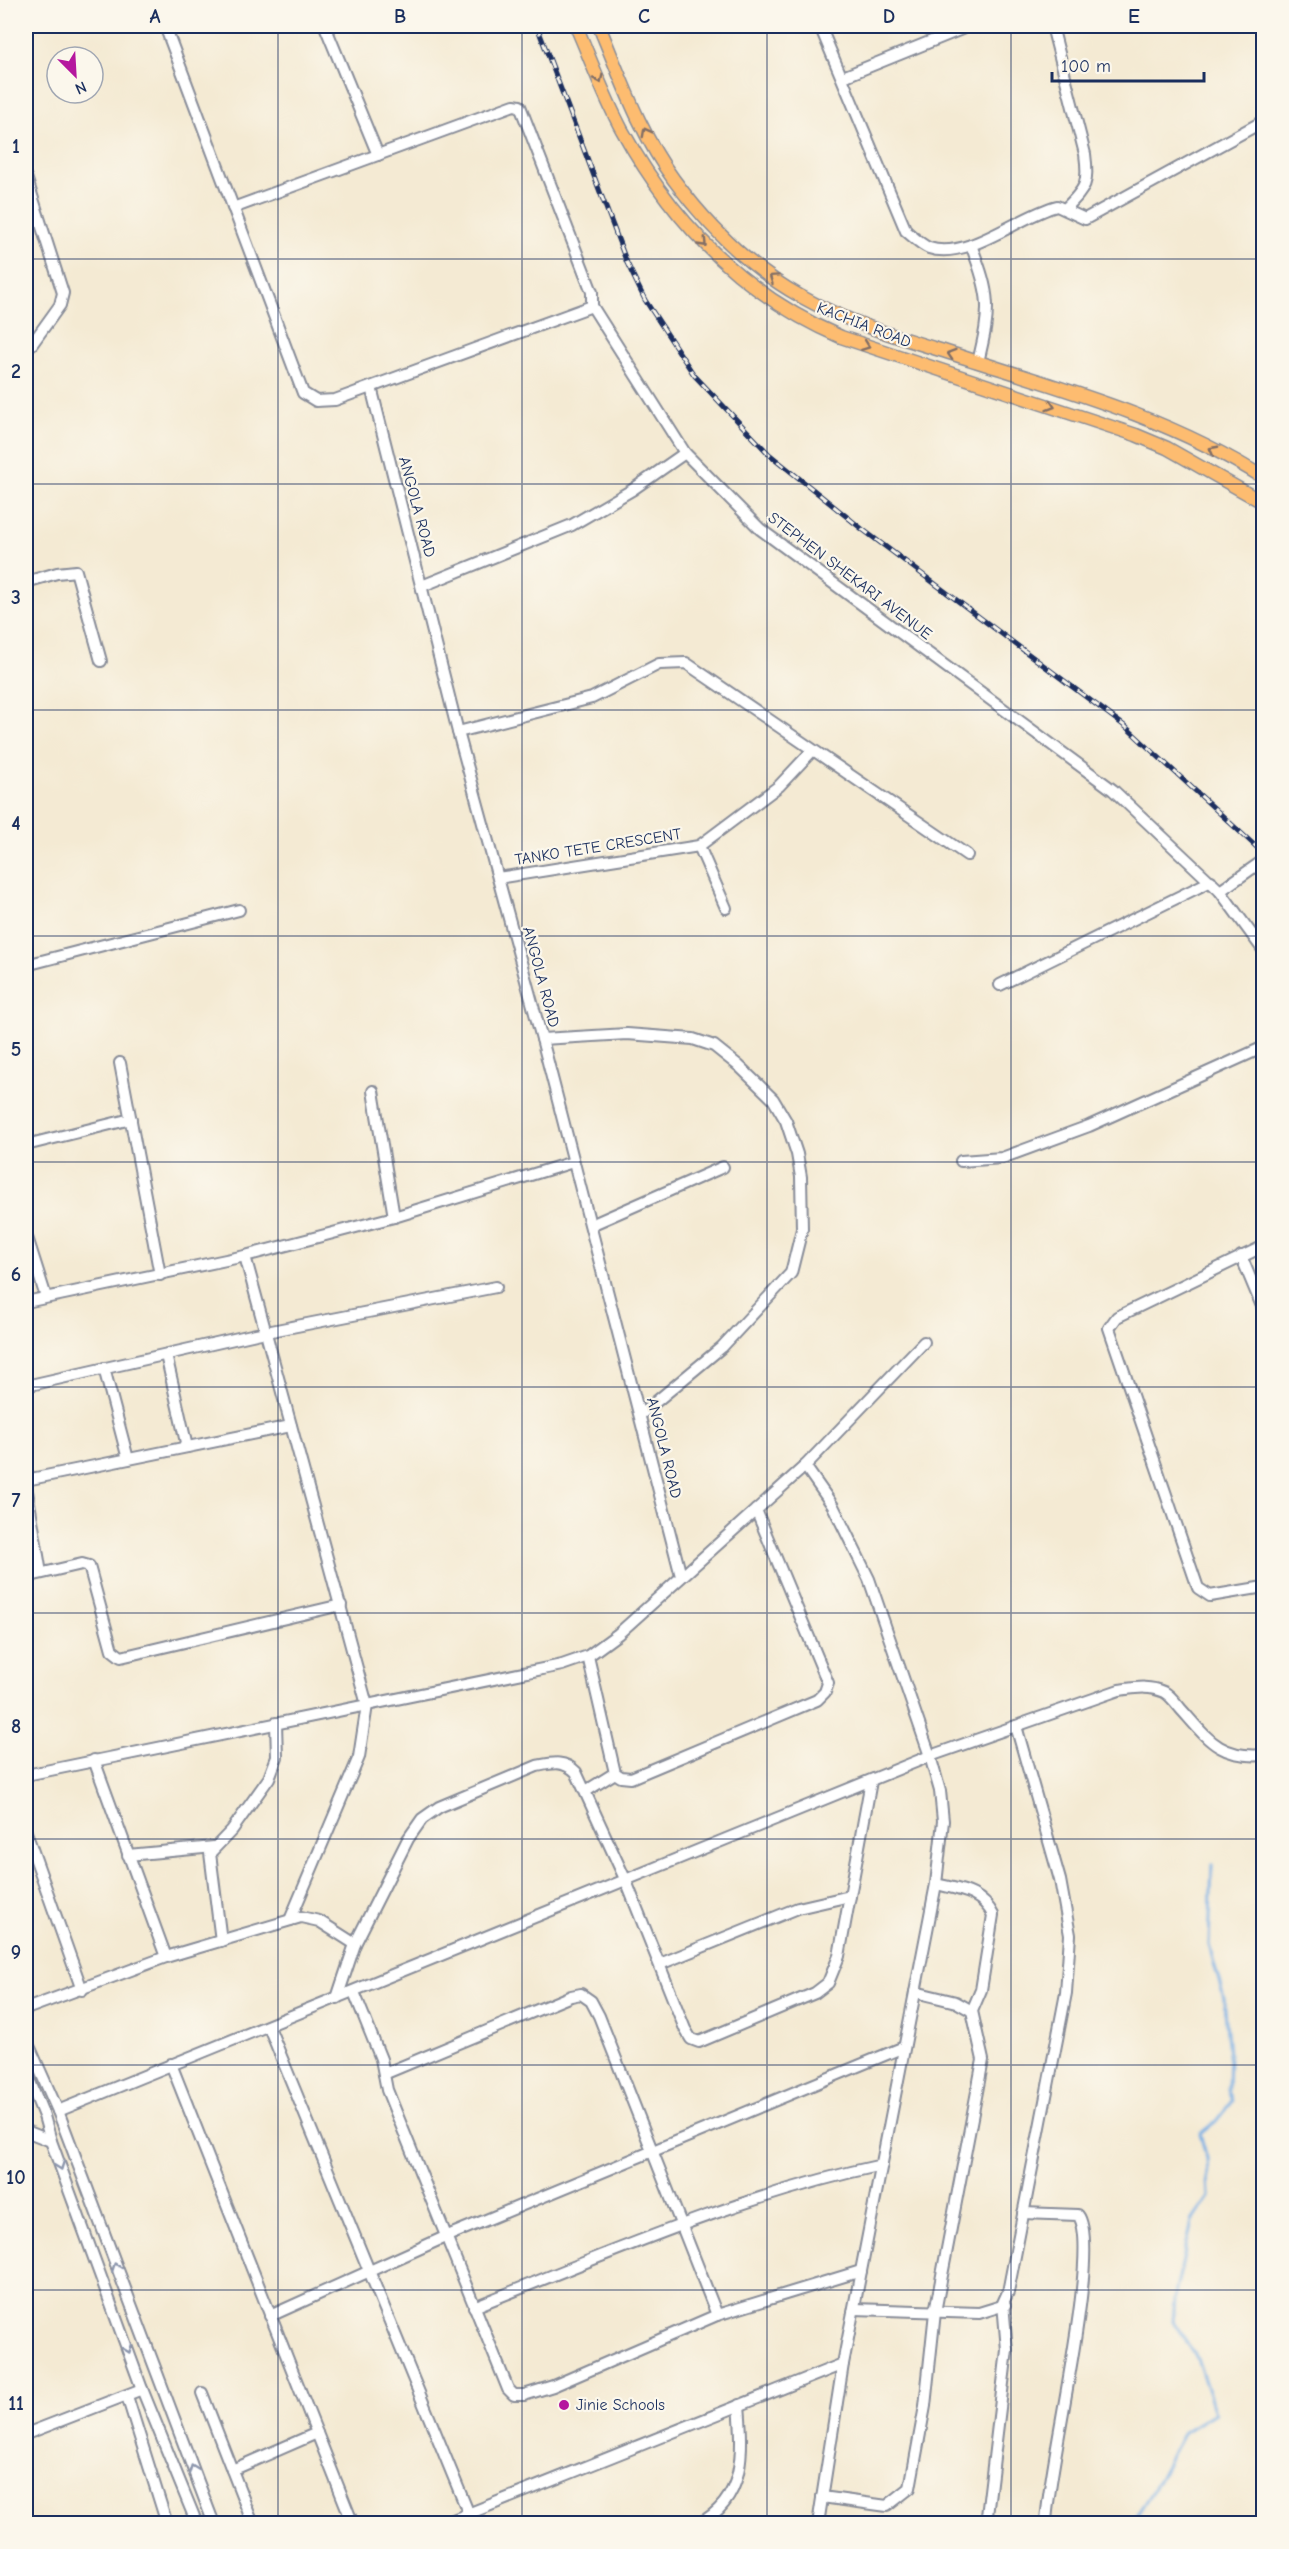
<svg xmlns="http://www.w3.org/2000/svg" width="1289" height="2549" font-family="'Comic Neue',sans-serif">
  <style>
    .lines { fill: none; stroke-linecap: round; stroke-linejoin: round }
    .stream { stroke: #74ace3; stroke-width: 3 }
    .minor-casing { stroke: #888c98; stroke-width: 14 }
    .major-casing { stroke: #888c98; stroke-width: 15 }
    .minor { stroke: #fff; stroke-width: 10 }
    .major { stroke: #fdbc70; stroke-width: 12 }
    .rail-casing { stroke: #1b2f5e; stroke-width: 5 }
    .rail { stroke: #fbf7ec; stroke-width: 3; stroke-dasharray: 9; stroke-linecap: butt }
    .oneway { stroke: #816e66 }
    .oneway2 { stroke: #8d97ae }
    .grid { fill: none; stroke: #1b2f5e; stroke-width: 1.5; stroke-opacity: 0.55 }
    .poi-dot { fill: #b5179e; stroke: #fbf7ec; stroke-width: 2 }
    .labels { text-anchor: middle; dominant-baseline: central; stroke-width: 4.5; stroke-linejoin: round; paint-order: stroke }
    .street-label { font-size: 16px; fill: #1b2f5e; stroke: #fbf7ec }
    .poi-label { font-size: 16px; fill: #1b2f5e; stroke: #fbf7ec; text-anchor: start }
    .neatline { fill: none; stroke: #1b2f5e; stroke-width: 2 }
    .grid-label { font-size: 20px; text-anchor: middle; font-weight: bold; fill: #1b2f5e }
  </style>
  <rect width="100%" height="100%" fill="#fbf7ec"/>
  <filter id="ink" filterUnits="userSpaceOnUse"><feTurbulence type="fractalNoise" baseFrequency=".0167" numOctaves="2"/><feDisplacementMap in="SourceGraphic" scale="12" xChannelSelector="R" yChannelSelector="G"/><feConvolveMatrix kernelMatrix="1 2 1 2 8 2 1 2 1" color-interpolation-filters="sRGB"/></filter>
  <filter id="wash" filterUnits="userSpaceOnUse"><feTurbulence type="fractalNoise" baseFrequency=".008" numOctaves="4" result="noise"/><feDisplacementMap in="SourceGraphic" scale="24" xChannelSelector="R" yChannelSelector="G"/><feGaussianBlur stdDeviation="1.35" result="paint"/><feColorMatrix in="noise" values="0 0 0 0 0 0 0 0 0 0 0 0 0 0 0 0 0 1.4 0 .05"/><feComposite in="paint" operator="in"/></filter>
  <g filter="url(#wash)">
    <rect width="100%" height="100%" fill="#f4ead3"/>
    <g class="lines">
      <path class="stream" d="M1131,2524L1154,2488L1184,2432L1215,2413L1197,2358L1173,2321L1176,2290L1192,2221L1209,2197L1207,2158L1200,2134L1216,2121L1232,2101L1228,2090L1229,2055L1224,1999L1209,1945L1212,1864"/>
    </g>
  </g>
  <g filter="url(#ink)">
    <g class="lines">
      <g class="minor-casing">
        <g id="minor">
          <path d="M165,26L303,393L316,401L335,400L592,306"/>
          <path d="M325,26L378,155"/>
          <path d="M820,26L906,231C912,236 921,245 929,248C968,261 1020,215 1057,206L1085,219L1264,121"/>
          <path d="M1052,26L1085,154C1089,183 1086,188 1066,208"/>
          <path d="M843,77L969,26"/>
          <path d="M26,177L63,293L60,305L32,344L26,348"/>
          <path d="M233,208L514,105L520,106L592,292V306L685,453L760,529L1113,790L1220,891L1264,951"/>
          <path d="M971,245C991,296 991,309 978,362"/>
          <path d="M371,387L458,732L542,1039L681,1576"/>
          <path d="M26,582L57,573L76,571L101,661"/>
          <path d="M422,586L572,525L632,490L685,453"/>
          <path d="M458,732L592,698L659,664L686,663L967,855"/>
          <path d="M699,846L726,908"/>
          <path d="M498,878L699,846L779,786L812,751"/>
          <path d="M1220,891L1264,860"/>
          <path d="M26,965L239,910"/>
          <path d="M1000,985L1211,881"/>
          <path d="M542,1039L627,1034L693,1039L714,1046L739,1066L773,1099L786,1121L797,1154L801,1177L802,1229L791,1273L722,1347L640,1415"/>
          <path d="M120,1063L160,1275"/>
          <path d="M373,1091L394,1217"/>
          <path d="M26,1145L131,1119"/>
          <path d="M961,1161L1002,1158L1089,1126L1264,1047"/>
          <path d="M591,1225L723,1167"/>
          <path d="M26,1234L46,1297"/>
          <path d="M1264,1246L1117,1317L1109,1328L1198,1588L1210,1596L1264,1587"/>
          <path d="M245,1256L367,1705L359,1757L290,1920"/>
          <path d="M1241,1256L1264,1311"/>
          <path d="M26,1302L245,1256L394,1217L573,1162"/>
          <path d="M166,1355L187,1447"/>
          <path d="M104,1368L128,1459"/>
          <path d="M26,1386L256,1334L496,1287"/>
          <path d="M805,1466L833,1506L869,1579L930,1756L940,1791L943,1821L936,1884L843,2364L818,2524"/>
          <path d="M26,1480L291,1426"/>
          <path d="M26,1485L41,1573"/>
          <path d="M26,1577L82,1564L89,1566L112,1650L121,1657L341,1605"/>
          <path d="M588,1656L615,1773L621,1777L631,1778L817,1700L825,1692L828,1683L756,1510"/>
          <path d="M94,1760L166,1957"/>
          <path d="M26,1775L562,1665L588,1656L618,1634L805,1466L924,1342"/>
          <path d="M586,1791L615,1773"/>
          <path d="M26,1832L82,1990"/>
          <path d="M128,1855L214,1847"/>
          <path d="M221,1941L210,1853L232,1830L269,1778L277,1757L276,1723"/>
          <path d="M660,1964L798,1908L850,1896"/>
          <path d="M354,1992L381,2059L387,2090L508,2389L514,2395H524L553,2386L717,2315L861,2271"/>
          <path d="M915,1992L956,2002L972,2011"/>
          <path d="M337,1998L355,1944L408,1839L422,1819L439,1807L537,1766C553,1763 564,1760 576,1772L626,1881L685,2029L691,2039L699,2042L815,1993L828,1983L839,1956L871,1781"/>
          <path d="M26,2009L166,1957L301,1917L319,1921L355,1944"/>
          <path d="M269,2027L468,2512"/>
          <path d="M26,2039L58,2111L214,2524"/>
          <path d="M171,2064L353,2524"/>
          <path d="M26,2072L44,2116L51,2141L142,2389L197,2524"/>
          <path d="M384,2074L571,1996L581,1994L591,2001L599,2016L717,2315"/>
          <path d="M58,2111L930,1756L1119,1690C1135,1688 1149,1685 1164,1692C1170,1695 1176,1703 1180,1708C1207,1738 1219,1759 1264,1755"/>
          <path d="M26,2131L51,2141"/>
          <path d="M1023,2213L1078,2215C1103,2247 1047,2470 1046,2524"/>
          <path d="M474,2307C607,2254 741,2195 882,2165"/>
          <path d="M854,2309L979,2313L1005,2305"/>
          <path d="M270,2316L445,2237L904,2047"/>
          <path d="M202,2393L253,2524"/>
          <path d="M127,2396L167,2524"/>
          <path d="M26,2434L142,2389"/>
          <path d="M232,2470L317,2433"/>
          <path d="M822,2497L887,2506L910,2488L925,2406L935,2312L983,2060L972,2011L981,1990L993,1915C981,1891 960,1890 936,1884"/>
          <path d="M443,2524L843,2364"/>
          <path d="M698,2524C746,2500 743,2451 739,2405"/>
          <path d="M986,2524L1007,2350L1003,2303L1008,2292L1066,1993L1070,1935L1060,1880L1016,1726"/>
        </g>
      </g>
      <g class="major-casing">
        <g id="major">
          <path d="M576,26C591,60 604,97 622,130C673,223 743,295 841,337L1136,435L1167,448L1264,503"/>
          <path d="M599,26C621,78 640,134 674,180C708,226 750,268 800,296C848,323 901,338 953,354C1059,388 1169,417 1264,478"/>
        </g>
      </g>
      <use href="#minor" class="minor"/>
      <use href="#major" class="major"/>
      <g class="rail-casing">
        <path id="rail" d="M537,26L627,263L645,300L694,375L769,454L862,529L1126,727L1264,854"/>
      </g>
      <use href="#rail" class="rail"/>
    </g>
    <defs><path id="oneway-chevron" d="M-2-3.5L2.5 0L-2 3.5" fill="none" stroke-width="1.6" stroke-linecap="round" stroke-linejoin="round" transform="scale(1.5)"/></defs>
    <g class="oneway">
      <use href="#oneway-chevron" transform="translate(599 79) rotate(66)"/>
      <use href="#oneway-chevron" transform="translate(646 132) rotate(-118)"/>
      <use href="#oneway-chevron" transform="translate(703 243) rotate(46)"/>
      <use href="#oneway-chevron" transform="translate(773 278) rotate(-145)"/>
      <use href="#oneway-chevron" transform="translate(866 346) rotate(21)"/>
      <use href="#oneway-chevron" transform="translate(951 354) rotate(-162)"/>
      <use href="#oneway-chevron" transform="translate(1051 406) rotate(18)"/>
      <use href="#oneway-chevron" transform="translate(1213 450) rotate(-152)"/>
    </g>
    <g class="oneway2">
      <use href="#oneway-chevron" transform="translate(60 2166) rotate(70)"/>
      <use href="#oneway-chevron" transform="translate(116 2267) rotate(-110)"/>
      <use href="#oneway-chevron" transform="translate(128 2349) rotate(70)"/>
      <use href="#oneway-chevron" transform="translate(193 2469) rotate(-111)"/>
    </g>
  </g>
  <path class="grid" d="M278,26V2524M522,26V2524M767,26V2524M1011,26V2524M26,259H1264M26,484H1264M26,710H1264M26,936H1264M26,1162H1264M26,1387H1264M26,1613H1264M26,1839H1264M26,2065H1264M26,2290H1264"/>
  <circle class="poi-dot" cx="564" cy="2405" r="6"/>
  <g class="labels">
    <g class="street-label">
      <text transform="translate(864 325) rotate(21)">KACHIA ROAD</text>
      <text transform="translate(417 507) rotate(75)">ANGOLA ROAD</text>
      <text transform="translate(850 576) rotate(37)">STEPHEN SHEKARI AVENUE</text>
      <text transform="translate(598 847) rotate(-9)">TANKO TETE CRESCENT</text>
      <text transform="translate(541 977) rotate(75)">ANGOLA ROAD</text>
      <text transform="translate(664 1448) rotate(76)">ANGOLA ROAD</text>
    </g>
    <g class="poi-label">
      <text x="576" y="2405">Jinie Schools</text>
    </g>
  </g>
  <rect width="1289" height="2549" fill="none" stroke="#fbf7ec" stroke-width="66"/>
  <g transform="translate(75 75) rotate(156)"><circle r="28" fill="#fbf7ec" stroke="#a1a7b3" stroke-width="1.5"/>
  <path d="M0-4.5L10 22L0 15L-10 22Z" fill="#b5179e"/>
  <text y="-9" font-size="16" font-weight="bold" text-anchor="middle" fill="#1b2f5e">N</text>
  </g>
  <path d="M1052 72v9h152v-9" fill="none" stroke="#1b2f5e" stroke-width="3"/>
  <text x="1061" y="72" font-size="18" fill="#1b2f5e" stroke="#fbf7ec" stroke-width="4.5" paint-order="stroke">100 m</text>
  <rect x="33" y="33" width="1223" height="2483" class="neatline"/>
  <g class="grid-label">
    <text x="155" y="23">A</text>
    <text x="400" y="23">B</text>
    <text x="644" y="23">C</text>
    <text x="889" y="23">D</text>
    <text x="1134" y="23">E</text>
    <text x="16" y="153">1</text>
    <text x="16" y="378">2</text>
    <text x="16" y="604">3</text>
    <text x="16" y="830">4</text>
    <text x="16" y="1056">5</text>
    <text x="16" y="1281">6</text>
    <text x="16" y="1507">7</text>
    <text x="16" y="1733">8</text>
    <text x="16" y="1959">9</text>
    <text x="16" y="2184">10</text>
    <text x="16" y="2410">11</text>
  </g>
</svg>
